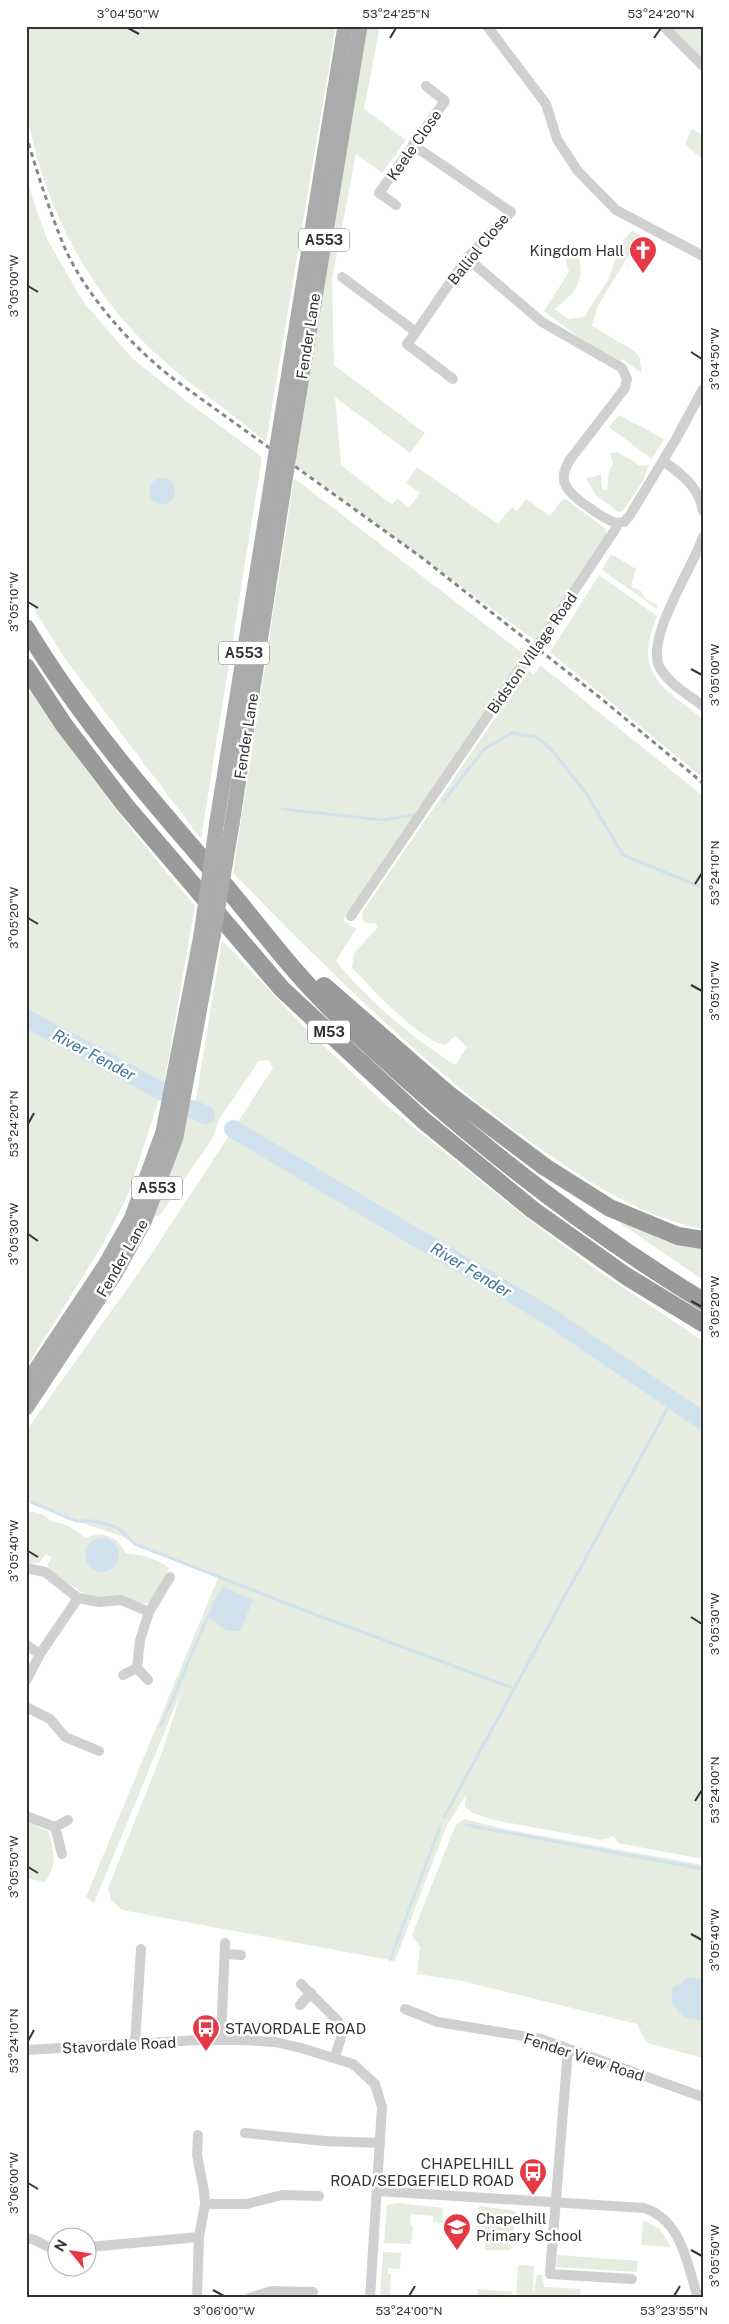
<svg xmlns="http://www.w3.org/2000/svg" width="729" height="2324" font-family="'Public Sans',sans-serif">
  <style>
    .green { fill: #e6ecdf }
    .water { fill: #cfe2ee }
    .lines { fill: none; stroke-linecap: round; stroke-linejoin: round }
    .stream { stroke: #cfe2ee; stroke-width: 3 }
    .river { stroke: #cfe2ee; stroke-width: 18 }
    .minor { stroke: #d0d0d0; stroke-width: 10 }
    .primary { stroke: #ababab; stroke-width: 15 }
    .motorway { stroke: #9a9a9a; stroke-width: 18 }
    .rail { stroke: #888; stroke-width: 3; stroke-dasharray: 5 4; stroke-linecap: butt }
    .minor-bridge { stroke: #d0d0d0; stroke-width: 10 }
    .primary-bridge { stroke: #ababab; stroke-width: 15 }
    .ticks { fill: none; stroke: #333; stroke-width: 2 }
    .labels { text-anchor: middle; dominant-baseline: central; stroke-width: 5; stroke-linejoin: round; paint-order: stroke }
    .shield { fill: #fff; stroke: #707070; stroke-width: 1 }
    .shield-label { font-size: 14px; font-weight: bold; fill: #333 }
    .street-label { font-size: 15px; fill: #333; stroke: #fff }
    .poi-label { font-size: 15px; fill: #333; stroke: #fff; text-anchor: end }
    .water-label { font-size: 16px; font-style: italic; fill: #3f7597; stroke: #fff }
    .neatline { fill: none; stroke: #333; stroke-width: 2 }
    .ticks-label { font-size: 12px; text-anchor: middle; fill: #333 }
  </style>
  <rect width="100%" height="100%" fill="#fff"/>
  <g class="green">
    <path d="M26,26H336L266,442C233,414 197,390 165,362C91,298 44,209 27,114C22,89 26,52 26,26Z"/>
    <path d="M366,26H380L364,109L406,140L382,173L356,154L332,279L334,365L425,433L410,453L335,397L341,465L392,505L397,498L409,508L420,493L406,483L417,467L498,524L512,507L517,511L526,499L550,516L564,498L606,529V535L536,641L295,464L311,355Z"/>
    <path d="M668,26H703V60Z"/>
    <path d="M692,129L703,135V160L685,144Z"/>
    <path d="M26,179L47,239L84,303L133,359L190,404L262,457L201,839L63,656L26,596Z"/>
    <path d="M633,230L640,236L598,306L592,326L636,352L640,359L642,373L623,360L618,361L580,338L544,311L569,272L565,257L570,253L579,257C585,283 574,294 554,309L569,319L584,317L608,280L622,242Z"/>
    <path d="M619,415L664,439L652,459L609,427Z"/>
    <path d="M617,452L635,462L638,466L649,465L643,481L623,511L618,512L595,494L586,478L594,477L601,474L602,489L607,491L609,471L613,463L610,453Z"/>
    <path d="M294,478L525,655L343,920L356,929L336,961C366,999 414,1039 455,1065L467,1047L455,1036L445,1045C420,1041 372,988 352,968L354,953L378,927L375,923H365L362,919L363,911L528,670L534,675L540,665L703,796V1229C648,1218 600,1189 554,1158C434,1078 334,975 233,873Z"/>
    <path d="M611,554L636,569L631,586L641,591L645,599L657,605V609L602,570Z"/>
    <path d="M599,575L657,616C633,674 661,686 703,719V778L550,652Z"/>
    <path d="M26,683C77,761 134,835 195,906L163,1089L26,1013Z"/>
    <path d="M222,940L304,1027L386,1105L519,1212L591,1266L703,1341V1419L592,1340L372,1207L236,1128L233,1132L491,1283L703,1423V1859L618,1843L614,1836L602,1840L489,1819L471,1812L465,1806L466,1795L447,1825L395,1961L122,1910L111,1900L108,1888L163,1750L181,1692L94,1903L86,1897L218,1578L168,1555L135,1544L121,1536L53,1513L26,1500V1431L151,1255L273,1068L268,1060L259,1061L220,1118L212,1139L160,1215L153,1217L171,1172L187,1115L193,1117Z"/>
    <path d="M26,1023L160,1096L128,1195L103,1244L26,1368Z"/>
    <path d="M613,1218L703,1247V1280Z"/>
    <path d="M31,1511L46,1516L50,1521L67,1525L86,1538C103,1530 118,1537 126,1553C143,1556 155,1557 169,1568L157,1593L147,1604L87,1596L49,1570L48,1564L52,1558L46,1554L39,1563L26,1564V1516Z"/>
    <path d="M464,1819L504,1829L703,1865V2058L647,2043L637,2024L462,1981L417,1974L420,1947L412,1935L455,1826Z"/>
    <path d="M26,1821L49,1832C54,1854 58,1862 45,1882L26,1878Z"/>
    <path d="M398,2203L443,2208L442,2223L433,2222V2216L411,2214L410,2225L413,2226L411,2244L384,2243L387,2205Z"/>
    <path d="M479,2206L516,2211L511,2250H485V2236L477,2226Z"/>
    <path d="M643,2220L660,2229L671,2247L641,2245Z"/>
    <path d="M383,2252L401,2253L400,2269L388,2268V2274H391L390,2295L380,2298Z"/>
    <path d="M557,2255L638,2261L637,2272L556,2267Z"/>
    <path d="M518,2265L534,2266L533,2294L537,2275H542L544,2287L581,2289L580,2298H516Z"/>
    <path d="M478,2289L513,2292L512,2298H477Z"/>
  </g>
  <g class="water">
    <circle cx="162" cy="491" r="13"/>
    <circle cx="102" cy="1555" r="17"/>
    <path d="M224,1587L253,1600L240,1631H227L208,1616L216,1595Z"/>
    <path d="M687,1977L703,1980L702,2020C681,2019 683,2016 671,2002L673,1987L683,1983Z"/>
  </g>
  <g class="lines">
    <g class="stream">
      <path d="M443,802L484,749L512,733L536,737L551,749L586,793L623,855L703,888"/>
      <path d="M282,809L382,820L413,815"/>
      <path d="M31,1502L76,1521H93L117,1527L135,1544L301,1609L515,1689"/>
      <path d="M161,1726L208,1616"/>
      <path d="M444,1817L671,1402"/>
      <path d="M466,1825L703,1869"/>
      <path d="M390,1960L441,1824"/>
    </g>
    <g class="river">
      <path d="M26,1018L163,1092"/>
      <path d="M193,1109L206,1115"/>
      <path d="M233,1129L544,1313L703,1421"/>
    </g>
    <g class="minor">
      <path d="M487,26L546,104L557,139L577,170L616,210L703,256"/>
      <path d="M663,26L703,66"/>
      <path d="M413,145L511,212L467,258L416,332"/>
      <path d="M396,205L379,193L445,101L426,86"/>
      <path d="M467,258L542,322L622,368L627,379L625,388L569,461C565,469 562,476 565,484C569,496 604,519 616,523"/>
      <path d="M342,277L416,332L407,344L453,379"/>
      <path d="M663,461C682,474 699,487 703,511"/>
      <path d="M703,537C693,568 644,639 660,668C669,684 689,695 703,706"/>
      <path d="M545,635L616,528V523L624,522L630,515L676,439L703,389"/>
      <path d="M351,916L523,664"/>
      <path d="M26,1568L45,1572L78,1598"/>
      <path d="M149,1612L170,1577"/>
      <path d="M26,1645L40,1654L78,1598L99,1602L121,1600L149,1612L140,1640L137,1668L148,1680"/>
      <path d="M123,1675L137,1668"/>
      <path d="M26,1681L40,1654"/>
      <path d="M26,1707L50,1719L65,1737L99,1751"/>
      <path d="M26,1816L55,1827L62,1854"/>
      <path d="M55,1827L68,1820"/>
      <path d="M225,1954L241,1955"/>
      <path d="M301,1984L338,2021L343,2031L335,2057"/>
      <path d="M300,2005L311,1993"/>
      <path d="M405,2009L438,2022L541,2039L703,2097"/>
      <path d="M221,2040L225,1943"/>
      <path d="M135,2044L141,1949"/>
      <path d="M568,2049L550,2274L632,2279"/>
      <path d="M26,2050L198,2040H242L275,2042L301,2048L353,2064L375,2084L382,2107L370,2298"/>
      <path d="M245,2133L325,2141L380,2143"/>
      <path d="M377,2191L644,2208C682,2220 687,2264 698,2298"/>
      <path d="M205,2204H247L282,2195L319,2196"/>
      <path d="M26,2239C38,2237 46,2250 58,2249"/>
      <path d="M88,2247L199,2237"/>
      <path d="M197,2298L199,2237L205,2204L204,2191L197,2155L198,2135"/>
      <path d="M249,2298L271,2291L313,2292"/>
    </g>
    <g class="primary">
      <path d="M277,446L345,26"/>
      <path d="M289,455L360,26"/>
      <path d="M217,821L271,485"/>
      <path d="M232,824L283,493"/>
      <path d="M26,1384L105,1265L131,1219L163,1132L201,935"/>
      <path d="M26,1408L115,1274L144,1222L176,1137L213,937"/>
    </g>
    <g class="motorway">
      <path d="M26,628C78,715 145,793 211,869C251,915 287,966 331,1009C444,1118 568,1219 703,1301"/>
      <path d="M26,667L64,725L125,805L282,989L423,1120L533,1210L626,1276L703,1323"/>
      <path d="M324,986L448,1094L545,1167L610,1208L678,1236L703,1240"/>
    </g>
    <path class="rail" d="M26,135C37,172 49,210 64,246C85,295 133,348 175,380L421,557L598,696L703,783"/>
    <path class="minor-bridge" d="M523,664L545,635"/>
    <g class="primary-bridge">
      <path d="M271,485L277,446"/>
      <path d="M283,493L289,455"/>
      <path d="M201,935L217,821"/>
      <path d="M213,937L232,824"/>
    </g>
  </g>
  <path class="ticks" d="M128,28L139,34M390,38L396,28M654,38L661,28M28,286L38,292M691,352L702,359M28,602L38,608M691,669L702,675M695,884L702,873M28,918L38,924M691,985L702,991M28,1124L34,1113M28,1234L38,1241M691,1301L702,1307M28,1551L38,1557M691,1617L702,1624M695,1801L702,1790M28,1867L38,1873M691,1934L702,1940M28,2041L34,2030M28,2183L38,2189M691,2250L702,2256M213,2290L224,2296M409,2296L415,2286M674,2296L680,2286"/>
  <defs>
    <g id="church-pin" transform="scale(1.4375)"><path d="M0 17L-7.5 6A9.5 9.5 0 1 1 7.5 6Z" fill="#e63946" stroke="#fff"/><path d="M-1.2-6h2.4v3.5h3.3v2.4h-3.3V6h-2.4V-.1h-3.3v-2.4h3.3Z" fill="#fff"/></g>
    <g id="bus-pin" transform="scale(1.4375)"><path d="M0 17L-7.5 6A9.5 9.5 0 1 1 7.5 6Z" fill="#e63946" stroke="#fff"/><path d="M-5-6H5V4H4V6H2V4H-2V6H-4V4H-5ZM-3.5-4V0h7V-4ZM-3.5 1.2v1.5H-2V1.2ZM2 1.2v1.5H3.5V1.2Z" fill="#fff"/></g>
    <g id="school-pin" transform="scale(1.4375)"><path d="M0 17L-7.5 6A9.5 9.5 0 1 1 7.5 6Z" fill="#e63946" stroke="#fff"/><path d="M0-5L7-2L0 1L-7-2ZM-4 1L0 2.5L4 1V4Q0 6-4 4Z" fill="#fff"/></g>
  </defs>
  <g fill-rule="evenodd">
    <use href="#church-pin" x="643" y="250"/>
    <use href="#bus-pin" x="206" y="2028"/>
    <use href="#bus-pin" x="533" y="2172"/>
    <use href="#school-pin" x="457" y="2227"/>
  </g>
  <g class="labels">
    <g class="shield">
      <rect x="299" y="228.5" width="50" height="23" rx="4"/>
      <rect x="219" y="641.5" width="50" height="23" rx="4"/>
      <rect x="308" y="1020.5" width="42" height="23" rx="4"/>
      <rect x="132" y="1176.5" width="50" height="23" rx="4"/>
    </g>
    <g class="shield-label">
      <text x="324" y="240">A553</text>
      <text x="244" y="653">A553</text>
      <text x="329" y="1032">M53</text>
      <text x="157" y="1188">A553</text>
    </g>
    <g class="street-label">
      <text transform="translate(414 145) rotate(-55)">Keele Close</text>
      <text transform="translate(478 249) rotate(-51)">Balliol Close</text>
      <text transform="translate(308 336) rotate(-81)">Fender Lane</text>
      <text transform="translate(532 653) rotate(-55)">Bidston Village Road</text>
      <text transform="translate(246 736) rotate(-81)">Fender Lane</text>
      <text transform="translate(122 1258) rotate(-60)">Fender Lane</text>
      <text transform="translate(119 2045) rotate(-3)">Stavordale Road</text>
      <text transform="translate(584 2057) rotate(18)">Fender View Road</text>
    </g>
    <g class="poi-label">
      <text x="624" y="250">Kingdom Hall</text>
      <text x="225" y="2028" text-anchor="start">STAVORDALE ROAD</text>
      <text x="514" y="2163">CHAPELHILL<tspan x="514" dy="17">ROAD/SEDGEFIELD ROAD</tspan></text>
      <text x="476" y="2218" text-anchor="start">Chapelhill<tspan x="476" dy="17">Primary School</tspan></text>
    </g>
    <g class="water-label">
      <text transform="translate(94 1055) rotate(28)">River Fender</text>
      <text transform="translate(471 1270) rotate(31)">River Fender</text>
    </g>
  </g>
  <rect width="729" height="2324" fill="none" stroke="#ffffff" stroke-width="55"/>
  <g transform="translate(72 2252) rotate(300)"><circle r="24" fill="#ffffff" stroke="#adadad"/>
  <path d="M0-4L9 19L0 12L-9 19Z" fill="#e63946"/>
  <text y="-8" font-size="14" font-weight="bold" text-anchor="middle" fill="#333333">N</text>
  </g>
  <rect x="28" y="28" width="674" height="2268" class="neatline"/>
  <g class="ticks-label">
    <text x="128" y="18">3°04'50"W</text>
    <text x="396" y="18">53°24'25"N</text>
    <text x="661" y="18">53°24'20"N</text>
    <text transform="translate(14 286) rotate(-90)" y="4">3°05'00"W</text>
    <text transform="translate(715 359) rotate(-90)" y="4">3°04'50"W</text>
    <text transform="translate(14 602) rotate(-90)" y="4">3°05'10"W</text>
    <text transform="translate(715 675) rotate(-90)" y="4">3°05'00"W</text>
    <text transform="translate(715 873) rotate(-90)" y="4">53°24'10"N</text>
    <text transform="translate(14 918) rotate(-90)" y="4">3°05'20"W</text>
    <text transform="translate(715 991) rotate(-90)" y="4">3°05'10"W</text>
    <text transform="translate(14 1124) rotate(-90)" y="4">53°24'20"N</text>
    <text transform="translate(14 1234) rotate(-90)" y="4">3°05'30"W</text>
    <text transform="translate(715 1307) rotate(-90)" y="4">3°05'20"W</text>
    <text transform="translate(14 1551) rotate(-90)" y="4">3°05'40"W</text>
    <text transform="translate(715 1624) rotate(-90)" y="4">3°05'30"W</text>
    <text transform="translate(715 1790) rotate(-90)" y="4">53°24'00"N</text>
    <text transform="translate(14 1867) rotate(-90)" y="4">3°05'50"W</text>
    <text transform="translate(715 1940) rotate(-90)" y="4">3°05'40"W</text>
    <text transform="translate(14 2041) rotate(-90)" y="4">53°24'10"N</text>
    <text transform="translate(14 2183) rotate(-90)" y="4">3°06'00"W</text>
    <text transform="translate(715 2256) rotate(-90)" y="4">3°05'50"W</text>
    <text x="224" y="2315">3°06'00"W</text>
    <text x="409" y="2315">53°24'00"N</text>
    <text x="674" y="2315">53°23'55"N</text>
  </g>
</svg>
